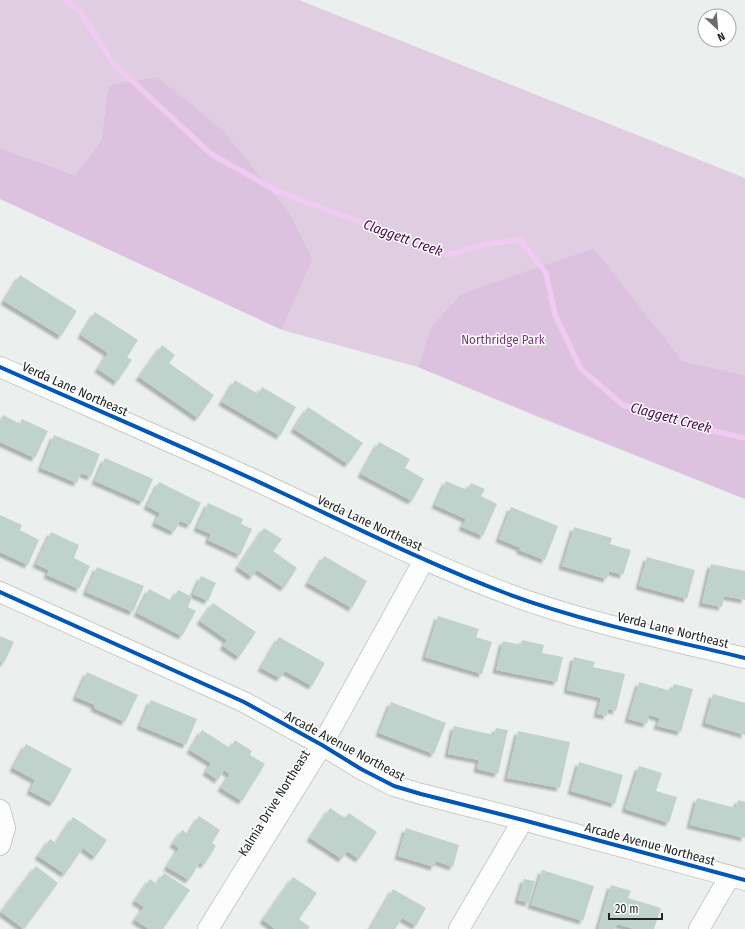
<svg xmlns="http://www.w3.org/2000/svg" width="745" height="929" font-family="'Fira Sans Condensed',sans-serif">
  <style>
    .green { fill: #e0cde2; fill-rule: evenodd }
    .forest { fill: #ddc2e0 }
    .lines { fill: none; stroke-linecap: round; stroke-linejoin: round }
    .stream { stroke: #f0caf2; stroke-width: 5.5 }
    .building { fill: #bfd3cc; filter: url(#shadow) }
    .street-casing { stroke: #c8cbca; stroke-width: 22 }
    .street { stroke: #fcfdfc; stroke-width: 20 }
    .cycleway-casing { stroke: #fff; stroke-width: 6 }
    .cycleway { stroke: #0057b8; stroke-width: 4 }
    .labels { text-anchor: middle; dominant-baseline: central; stroke-width: 3; stroke-linejoin: round; paint-order: stroke }
    .park-label { font-size: 13px; fill: #79397d; stroke: #fff }
    .street-label { font-size: 13px; fill: #232625; stroke: #fff }
    .water-label { font-size: 14px; font-style: italic; fill: #4b084f; stroke: #fff }
  </style>
  <defs>
    <filter id="shadow"><feDropShadow dx="-3.5" dy="3.5" stdDeviation="1" flood-color="#0004"/></filter>
  </defs>
  <rect width="100%" height="100%" fill="#ebf0ee"/>
  <path class="green" d="M0,0H299L745,178V375L683,361L594,248L541,267L745,438V499L533,415L418,367L282,330L313,259L290,213L225,132L108,86L101,141L75,175L0,148ZM459,296H460L419,364L431,326Z"/>
  <g class="forest">
    <path d="M157,77L225,132L290,213L313,259L282,330L0,199V148L75,175L101,141L108,86Z"/>
    <path d="M594,248L683,361L745,375V499L418,367L431,326L461,294Z"/>
  </g>
  <g class="lines">
    <path class="stream" d="M65,0L80,12L113,63L211,154L277,191L448,255L492,243L520,240L546,273L555,315L581,369L623,405L709,430L745,438"/>
  </g>
  <g class="building">
    <path d="M20,275L77,311L61,336L4,301Z"/>
    <path d="M95,312L138,340L127,357L132,360L117,382L98,369L108,353L81,335Z"/>
    <path d="M162,345L175,355L169,363L214,395L198,418L139,377Z"/>
    <path d="M235,380L258,394L262,387L296,407L280,436L222,402Z"/>
    <path d="M308,407L363,443L348,464L294,429Z"/>
    <path d="M3,415L20,424L22,419L48,431L35,458L0,442V421Z"/>
    <path d="M54,435L100,454L91,477L81,473L77,483L41,468Z"/>
    <path d="M379,442L410,459L405,468L424,479L412,501L361,474Z"/>
    <path d="M105,458L153,479L143,502L95,481Z"/>
    <path d="M446,481L467,490L471,483L485,489L481,496L497,504L483,536L462,527L466,519L435,505Z"/>
    <path d="M159,482L201,503L190,525L180,521L174,532L155,523L160,513L147,506Z"/>
    <path d="M208,503L243,519L241,524L252,529L240,555L208,540L211,534L197,528Z"/>
    <path d="M511,507L558,526L545,560L519,550L521,548L499,539Z"/>
    <path d="M0,515L22,525L20,530L39,540L28,565L0,552Z"/>
    <path d="M574,527L612,538L610,544L631,550L623,575L609,571L607,579L562,566Z"/>
    <path d="M264,528L282,539L273,551L297,568L284,588L257,570L252,577L238,567Z"/>
    <path d="M51,532L79,545L74,558L90,566L79,589L47,575L49,570L36,564Z"/>
    <path d="M324,556L367,581L352,608L308,583Z"/>
    <path d="M647,557L695,570L687,599L639,586Z"/>
    <path d="M711,564L745,571V600L724,596L722,607L702,603Z"/>
    <path d="M97,567L144,586L133,612L86,592Z"/>
    <path d="M201,576L216,583L208,601L193,594Z"/>
    <path d="M149,589L172,601L178,590L192,597L188,607L196,611L182,636L137,613Z"/>
    <path d="M213,603L256,632L239,657L223,646L227,640L200,621Z"/>
    <path d="M438,616L479,629L476,637L492,642L482,674L425,657Z"/>
    <path d="M0,636L14,642L4,663L0,661Z"/>
    <path d="M279,637L325,663L312,686L285,671L280,678L261,668Z"/>
    <path d="M522,640L544,645L542,653L563,657L557,682L496,670L503,641L521,645Z"/>
    <path d="M574,657L595,662L593,667L625,674L616,711L608,709L607,716L597,714L601,698L567,690Z"/>
    <path d="M87,672L138,695L125,722L94,708L95,705L76,697Z"/>
    <path d="M639,682L671,691L674,684L693,689L681,732L657,726L660,718L649,715L647,724L628,719Z"/>
    <path d="M713,694L745,703V735L705,723Z"/>
    <path d="M151,700L197,719L186,745L140,726Z"/>
    <path d="M391,702L446,723L434,754L379,733Z"/>
    <path d="M454,726L494,735L496,728L508,730L498,774L477,769L479,760L448,754Z"/>
    <path d="M202,730L230,748L235,740L252,751L250,755L265,764L242,801L221,788L230,774L224,770L218,780L206,772L211,763L190,750Z"/>
    <path d="M518,731L570,742L560,788L507,778Z"/>
    <path d="M26,744L72,769L53,803L30,791L35,780L13,768Z"/>
    <path d="M579,762L623,775L615,804L571,791Z"/>
    <path d="M639,766L662,773L656,791L677,797L669,823L625,809Z"/>
    <path d="M697,798L736,808L738,800L745,802V838L690,825Z"/>
    <path d="M330,808L345,818L349,813L377,832L359,859L347,851L342,859L310,838Z"/>
    <path d="M199,816L220,830L212,843L216,846L204,865L200,862L189,880L167,867L179,848L173,844L182,830L188,834Z"/>
    <path d="M73,817L107,840L95,857L83,848L65,874L38,856L50,839L56,843Z"/>
    <path d="M406,828L459,845L453,867L436,861L434,867L398,856Z"/>
    <path d="M36,866L58,883L24,929L1,912Z"/>
    <path d="M542,870L594,886L583,921L531,905Z"/>
    <path d="M164,873L190,890L163,929H149L135,920L144,907L135,901L150,879L157,884Z"/>
    <path d="M293,877L317,893L299,919L310,927L308,929H275L263,920Z"/>
    <path d="M524,879L535,881L529,903L518,900Z"/>
    <path d="M611,885L631,891L628,898L661,908L654,929H634L617,924L615,929H598Z"/>
    <path d="M393,889L426,908L416,926L402,918L395,929H370Z"/>
  </g>
  <g class="lines">
    <g class="street-casing">
      <g id="street">
        <path d="M0,367C92,408 185,447 276,490C353,526 428,564 508,594C584,622 666,639 745,658"/>
        <path d="M0,592L244,702L322,745L361,769L394,786L421,794L523,820L745,880"/>
        <path d="M0,810L5,828L0,845"/>
        <path d="M208,929L322,745L424,560"/>
        <path d="M459,929L523,820"/>
        <path d="M699,929L730,876"/>
      </g>
    </g>
    <use href="#street" class="street"/>
    <g class="cycleway-casing">
      <g id="cycleway">
        <path d="M0,367C92,408 185,447 276,490C353,526 428,564 508,594C584,622 666,639 745,658"/>
        <path d="M0,592L244,702L322,745L361,769L394,786L421,794L523,820L745,880"/>
      </g>
    </g>
    <use href="#cycleway" class="cycleway"/>
  </g>
  <g class="labels">
    <g class="park-label">
      <text x="503" y="339">Northridge Park</text>
    </g>
    <g class="street-label">
      <text transform="translate(75 389) rotate(24)">Verda Lane Northeast</text>
      <text transform="translate(370 523) rotate(25)">Verda Lane Northeast</text>
      <text transform="translate(673 630) rotate(14)">Verda Lane Northeast</text>
      <text transform="translate(345 746) rotate(28)">Arcade Avenue Northeast</text>
      <text transform="translate(274 803) rotate(-58)">Kalmia Drive Northeast</text>
      <text transform="translate(650 844) rotate(15)">Arcade Avenue Northeast</text>
    </g>
    <g class="water-label">
      <text transform="translate(403 238) rotate(20)">Claggett Creek</text>
      <text transform="translate(671 418) rotate(15)">Claggett Creek</text>
    </g>
  </g>
  <g transform="translate(717 28) rotate(154)"><circle r="19" fill="#ffffff" stroke="#a7a8a8"/>
  <path d="M0-3L7 15L0 10L-7 15Z" fill="#696d6b"/>
  <text y="-6" font-size="11" font-weight="bold" text-anchor="middle" fill="#232625">N</text>
  </g>
  <path d="M609 913v6h53v-6" fill="none" stroke="#232625" stroke-width="2"/>
  <text x="615" y="913" font-size="12" fill="#232625" stroke="#ffffff" stroke-width="3" paint-order="stroke">20 m</text>
</svg>
